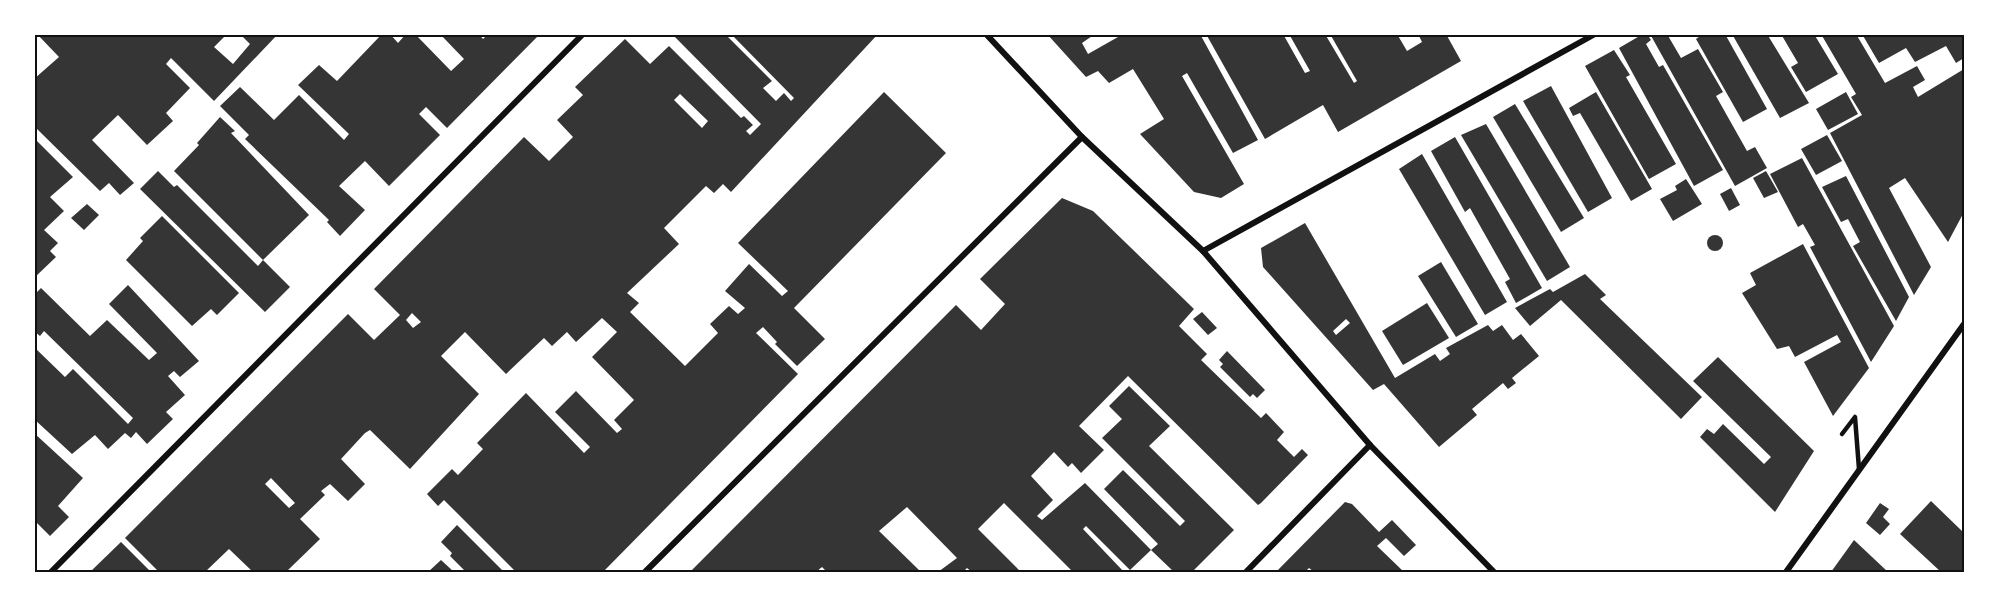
<svg xmlns="http://www.w3.org/2000/svg" width="1999" height="607" font-family="'Archivo Narrow',sans-serif">
  <style>
    .building { fill: #353535; fill-rule: evenodd }
    .lines { fill: none; stroke-linecap: round; stroke-linejoin: round }
    .service { stroke: #111; stroke-width: 4.5 }
    .minor { stroke: #111; stroke-width: 6 }
    .neatline { fill: none; stroke: #111; stroke-width: 2 }
  </style>
  <rect width="100%" height="100%" fill="#fff"/>
  <g class="building">
    <path d="M37,34H227L214,47L233,64L250,44L240,34H278L214,101L171,58L166,64L190,88L166,113L173,121L147,145L118,115L92,140L134,183L120,195L109,183L100,191L34,126V79L59,57Z"/>
    <path d="M382,34H390L398,43L406,34H415L451,71L464,59L440,34H479L483,39L488,34H540L447,128L426,107L419,114L440,135L389,186L365,161L339,186L365,210L340,236L327,222L329,220L245,139L249,135L220,106L240,87L274,120L299,95L344,140L349,134L298,85L319,65L337,81Z"/>
    <path d="M672,34H725L772,81L763,88L776,101L784,93L791,101L794,98L731,34H878L731,192L723,184L714,193L706,186L664,228L679,244L627,293L639,303L630,312L685,366L718,333L710,324L729,306L738,314L745,308L725,291L749,264L782,296L788,291L738,243L884,92L946,153L794,308L825,339L797,366L775,344L777,342L763,327L756,333L798,374L603,572H516L444,500L438,506L427,494L452,469L458,475L483,449L477,443L526,393L584,453L590,447L555,412L576,391L617,433L622,429L614,420L634,400L592,357L617,332L602,318L576,342L567,332L552,346L544,338L506,374L465,332L441,356L479,394L410,469L370,430L365,433L341,459L365,484L348,501L330,484L321,491L325,495L300,519L320,539L286,572H253L229,549L205,572H159L125,538L348,314L374,340L400,315L374,289L524,137L549,161L573,137L557,120L583,95L575,87L625,39L650,64L669,46L741,118L744,116L753,125L746,131L750,135L761,124ZM680,94L708,121L702,128L674,100ZM412,313L421,322L413,328L406,320ZM271,478L295,503L289,508L265,484Z"/>
    <path d="M1047,34H1095L1082,43L1088,54L1118,37L1117,34H1200L1258,140L1233,153L1187,73L1182,76L1244,184L1221,198L1194,192L1140,134L1164,119L1133,69L1109,83L1098,71L1086,77Z"/>
    <path d="M1206,34H1283L1305,73L1310,71L1289,34H1325L1354,83L1357,81L1330,34H1397L1407,51L1422,42L1418,34H1446L1461,61L1338,132L1323,105L1265,139Z"/>
    <path d="M1643,34H1647L1651,40L1646,44L1659,67L1663,65L1723,170L1694,186L1619,48Z"/>
    <path d="M1650,34H1667L1681,58L1698,49L1723,92L1716,96L1747,151L1755,147L1767,168L1735,186Z"/>
    <path d="M1703,34H1725L1767,109L1743,122L1696,39Z"/>
    <path d="M1732,34H1767L1809,103L1780,118Z"/>
    <path d="M1781,34H1814L1838,74L1806,92L1791,67L1798,63Z"/>
    <path d="M1821,34H1856L1885,83L1917,66L1925,80L1913,87L1918,97L1964,69V212L1948,242L1905,178L1889,188L1931,267L1914,295L1830,133L1862,115L1851,97L1856,94Z"/>
    <path d="M1862,34H1964V58L1956,63L1946,46L1915,62L1906,48L1879,63Z"/>
    <path d="M1614,50L1630,75L1626,77L1676,164L1649,179L1585,66Z"/>
    <path d="M1551,86L1612,198L1588,212L1523,101Z"/>
    <path d="M1596,92L1652,189L1631,201L1580,113L1573,116L1569,108Z"/>
    <path d="M1846,92L1858,114L1828,130L1816,109Z"/>
    <path d="M1515,104L1584,218L1561,232L1493,117Z"/>
    <path d="M220,117L235,131L231,133L309,215L263,260L174,171L199,145L197,143Z"/>
    <path d="M1486,124L1570,267L1547,281L1461,135Z"/>
    <path d="M1827,135L1842,161L1816,175L1801,149Z"/>
    <path d="M1455,137L1542,288L1516,303L1505,282L1510,279L1470,208L1465,212L1431,151Z"/>
    <path d="M34,138L73,177L50,197L64,211L44,230L58,243L50,251L56,257L34,278Z"/>
    <path d="M1422,154L1507,302L1485,315L1399,169Z"/>
    <path d="M1802,158L1894,326L1871,362L1810,247L1815,245L1803,224L1798,227L1770,174Z"/>
    <path d="M158,171L174,187L177,185L258,266L263,260L290,287L265,312L140,189Z"/>
    <path d="M1766,171L1778,192L1764,198L1753,178Z"/>
    <path d="M1846,176L1909,297L1896,321L1853,246L1860,242L1848,219L1841,222L1822,187Z"/>
    <path d="M1686,179L1702,204L1673,221L1660,199L1677,190L1675,186Z"/>
    <path d="M1731,188L1740,205L1729,211L1720,194Z"/>
    <path d="M1062,198L1093,211L1194,309L1179,326L1207,354L1201,360L1261,418L1266,413L1284,432L1277,440L1294,457L1302,449L1308,455L1261,503L1258,505L1128,376L1079,426L1104,450L1081,473L1072,463L1068,467L1054,452L1031,476L1053,500L1037,516L1042,520L1085,483L1151,550L1130,570L1086,526L1083,529L1124,572H1073L1004,503L978,529L1021,572H972L967,568L963,572H938L957,558L907,507L879,531L921,572H827L822,567L816,572H690L956,305L981,330L1005,304L980,279Z"/>
    <path d="M87,204L99,215L84,230L71,218Z"/>
    <path d="M162,216L239,293L217,315L211,309L192,326L126,260L143,241L140,238Z"/>
    <path d="M1305,223L1395,378L1435,354L1440,361L1450,354L1446,348L1488,325L1493,331L1502,325L1513,340L1521,334L1539,356L1512,378L1516,383L1508,389L1503,383L1472,409L1477,415L1439,447L1384,384L1373,390L1263,267L1261,248ZM1346,319L1350,323L1336,335L1333,331Z"/>
    <circle cx="1715" cy="243" r="8"/>
    <path d="M1803,244L1869,368L1833,416L1804,362L1841,342L1837,335L1795,357L1789,346L1777,349L1742,293L1756,285L1750,273Z"/>
    <path d="M1441,262L1478,324L1456,337L1418,276Z"/>
    <path d="M1585,274L1606,295L1600,299L1702,397L1681,419L1561,300L1530,326L1515,308L1550,289L1553,292Z"/>
    <path d="M128,285L199,361L180,377L174,371L168,376L185,395L166,412L173,419L147,444L136,432L131,438L125,433L108,449L95,435L72,454L34,419V347L65,377L73,369L128,424L133,418L44,331L40,336L34,331V295L41,288L90,336L107,320L149,360L157,353L109,304Z"/>
    <path d="M1427,303L1449,338L1403,365L1382,331Z"/>
    <path d="M1202,312L1217,328L1208,335L1193,319Z"/>
    <path d="M1227,351L1265,390L1257,398L1253,394L1250,397L1220,367L1223,364L1219,360Z"/>
    <path d="M1718,357L1814,451L1775,512L1700,437L1707,429L1714,434L1723,424L1764,464L1771,457L1693,381Z"/>
    <path d="M1129,386L1170,426L1149,446L1234,530L1192,572H1174L1151,550L1158,544L1104,489L1123,470L1180,526L1185,521L1102,438L1122,419L1109,406Z"/>
    <path d="M34,433L83,478L58,506L69,517L50,536L34,520Z"/>
    <path d="M1931,501L1964,533V572H1941L1900,534Z"/>
    <path d="M1345,502L1352,504L1379,532L1392,520L1416,545L1404,556L1386,538L1377,546L1404,572H1314L1309,568L1305,572H1276Z"/>
    <path d="M1880,503L1889,509L1883,517L1890,524L1880,535L1866,523Z"/>
    <path d="M457,525L504,572H466L450,556L452,553L441,542Z"/>
    <path d="M1854,540L1888,572H1831Z"/>
    <path d="M121,542L151,572H90Z"/>
    <path d="M441,560L454,572H428Z"/>
  </g>
  <g class="lines">
    <path class="service" d="M1842,434L1855,417L1859,469"/>
    <g class="minor">
      <path d="M986,34L1082,137L1203,251L1370,445L1494,572"/>
      <path d="M1203,251L1595,34"/>
      <path d="M51,572L583,34"/>
      <path d="M645,572L1082,137"/>
      <path d="M1246,572L1370,445"/>
      <path d="M1786,572L1964,324"/>
    </g>
  </g>
  <rect width="1999" height="607" fill="none" stroke="#ffffff" stroke-width="72"/>
  <rect x="36" y="36" width="1927" height="535" class="neatline"/>
</svg>
